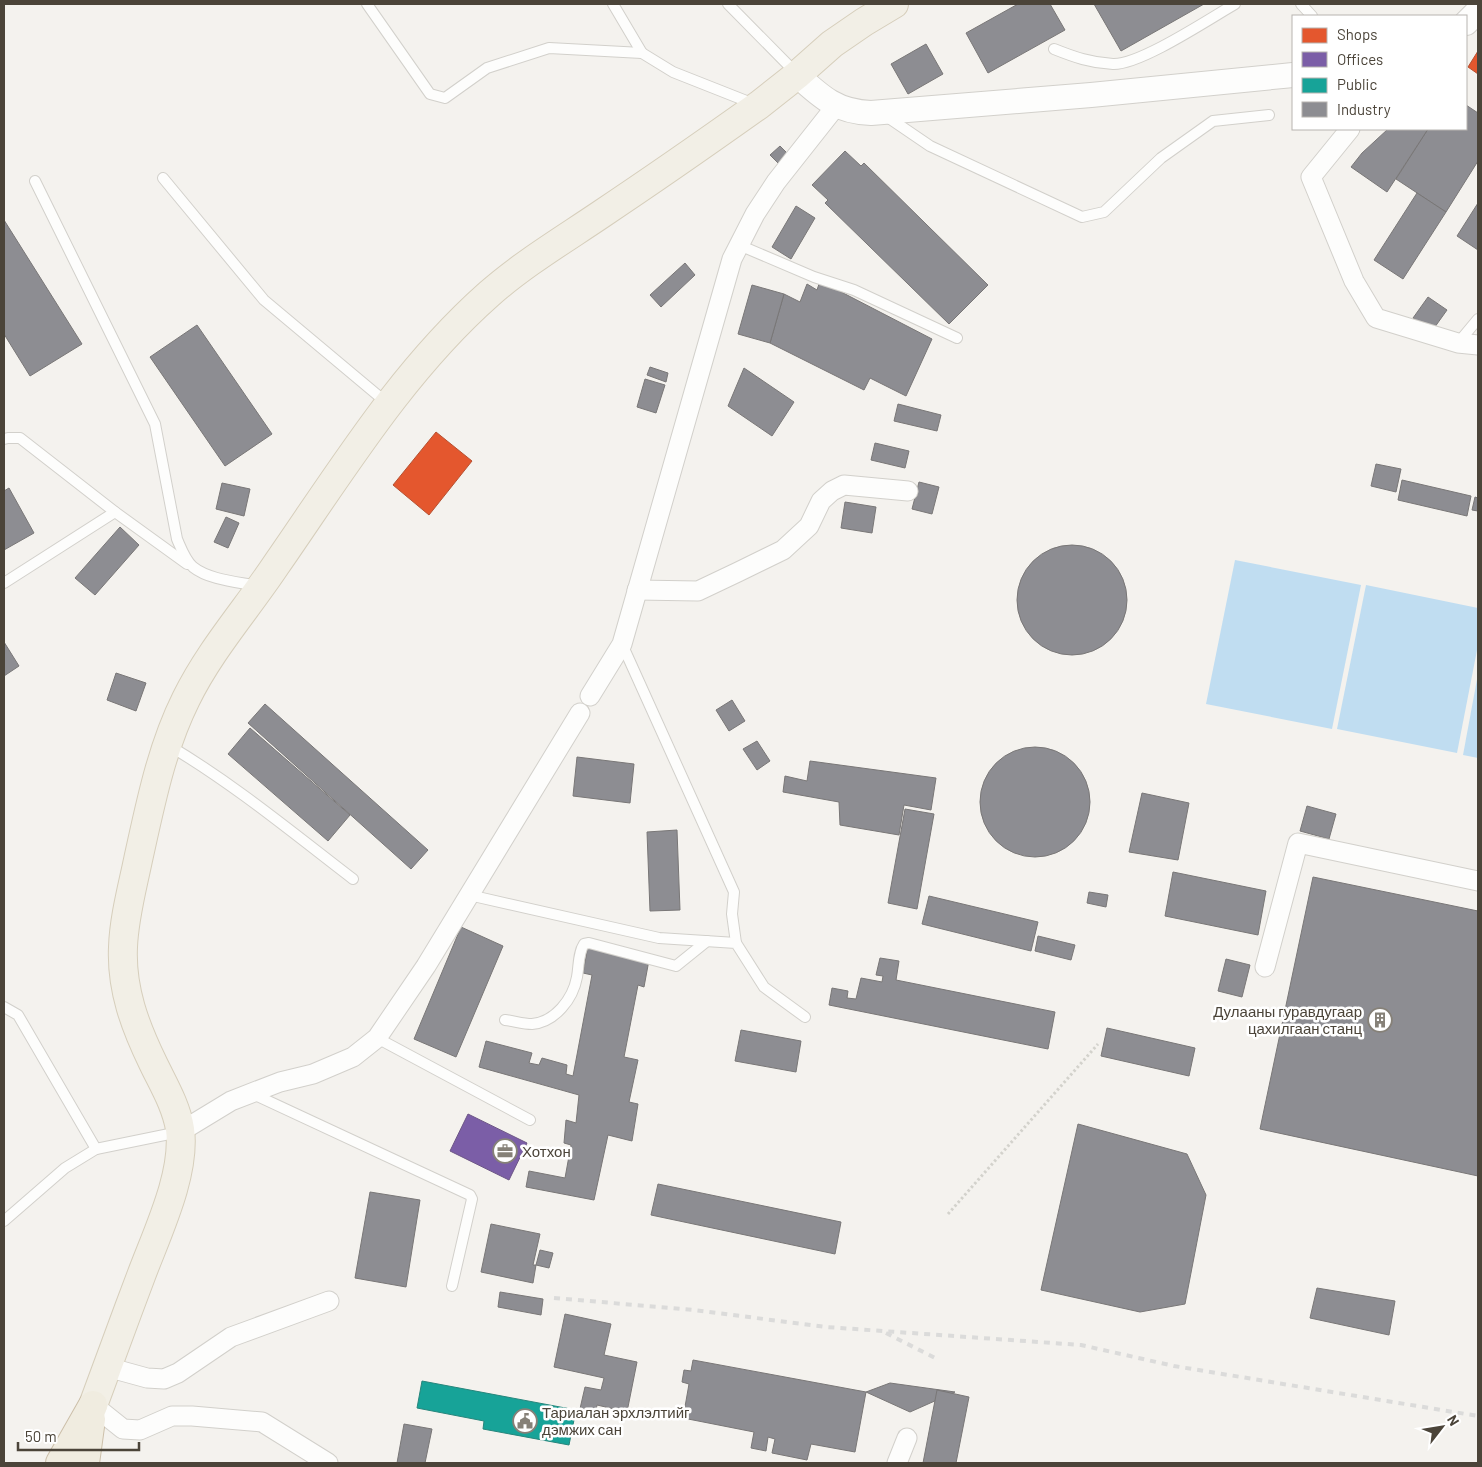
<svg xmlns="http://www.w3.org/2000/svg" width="1482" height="1467" font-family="Barlow,sans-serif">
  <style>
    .water { fill: #c0ddf1 }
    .shops { fill: #e4572e; stroke: #b65131 }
    .offices { fill: #7b5ea7; stroke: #6d5686 }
    .public { fill: #17a398; stroke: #27867c }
    .industry { fill: #8d8d92; stroke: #797777 }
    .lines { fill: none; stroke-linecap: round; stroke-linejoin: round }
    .service-casing { stroke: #d2d0cb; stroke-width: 12 }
    .minor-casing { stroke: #d2d0cb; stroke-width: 21 }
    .tertiary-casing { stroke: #d2d0cb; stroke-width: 26 }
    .primary-casing { stroke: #d6cebb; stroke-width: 30 }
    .trunk-casing { stroke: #ccbfa9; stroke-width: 30 }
    .path { stroke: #d3d2cc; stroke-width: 3; stroke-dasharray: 2.5 2.5; stroke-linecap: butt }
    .service { stroke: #fdfdfc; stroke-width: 10 }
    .minor { stroke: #fdfdfc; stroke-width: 19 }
    .tertiary { stroke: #fdfdfc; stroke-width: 24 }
    .primary { stroke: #f2efe6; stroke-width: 28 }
    .trunk { stroke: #f0ece0; stroke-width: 28 }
    .rail { stroke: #dbdbda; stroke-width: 4; stroke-dasharray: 6 6; stroke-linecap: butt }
    .labels { text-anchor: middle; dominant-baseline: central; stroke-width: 5; stroke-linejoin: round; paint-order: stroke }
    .poi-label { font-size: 15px; fill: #4b4439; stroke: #fff; text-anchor: start }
  </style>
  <rect width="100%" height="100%" fill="#f4f2ee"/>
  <g class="water">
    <path d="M1235,560L1361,585L1332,729L1206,704Z"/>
    <path d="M1366,585L1478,608V645L1457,753L1337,729Z"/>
    <path d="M1478,674V758L1463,755Z"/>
  </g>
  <g class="shops">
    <path d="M1478,51V74L1468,67Z"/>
    <path d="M436,432L472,461L429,515L393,485Z"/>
  </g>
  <path class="offices" d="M468,1114L527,1143L509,1180L450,1151Z"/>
  <path class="public" d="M422,1381L576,1410L569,1445L483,1429L484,1421L417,1408Z"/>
  <g class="industry">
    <path d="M1018,4H1050L1065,30L988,73L966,33Z"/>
    <path d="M1094,4H1204L1121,51Z"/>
    <path d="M926,44L943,74L908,94L891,64Z"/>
    <path d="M1466,105L1478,113V161L1446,212L1396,179L1428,129H1466Z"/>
    <path d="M1388,129H1428L1387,192L1351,167L1362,153Z"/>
    <path d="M780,146L789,155L780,165L770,155Z"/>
    <path d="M845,151L861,166L864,163L988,285L949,324L825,203L828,200L812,185Z"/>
    <path d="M1417,193L1446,212L1403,279L1374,260Z"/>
    <path d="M1478,203V250L1457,236Z"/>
    <path d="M796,206L815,218L791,259L772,247Z"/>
    <path d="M4,220L82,344L30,376L4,334Z"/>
    <path d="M685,263L695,275L661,307L650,295Z"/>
    <path d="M820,281L932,339L906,396L870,378L864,390L770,343L784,294L800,302L807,284L817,290Z"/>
    <path d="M752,285L784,294L770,343L738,334Z"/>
    <path d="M1428,297L1447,310L1432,331L1413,318Z"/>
    <path d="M197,325L272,434L225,466L150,357Z"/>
    <path d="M650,367L668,373L666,382L647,375Z"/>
    <path d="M744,368L794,402L772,436L728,406Z"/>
    <path d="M645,379L665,385L656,413L637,407Z"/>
    <path d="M898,404L941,415L937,431L894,421Z"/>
    <path d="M875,443L909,451L905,468L871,460Z"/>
    <path d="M1376,464L1401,469L1396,492L1371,486Z"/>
    <path d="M1402,480L1471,496L1467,516L1398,500Z"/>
    <path d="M919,482L939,487L932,514L912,509Z"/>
    <path d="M222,483L250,489L244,516L216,509Z"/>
    <path d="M9,488L34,533L4,550V491Z"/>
    <path d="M1475,497L1478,498V511L1472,510Z"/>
    <path d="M845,502L876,507L872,533L841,528Z"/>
    <path d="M226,517L239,523L228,548L214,542Z"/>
    <path d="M120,527L139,545L95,595L75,578Z"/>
    <circle cx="1072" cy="600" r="55"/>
    <path d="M4,642L19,666L4,676Z"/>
    <path d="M116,673L146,683L136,711L107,700Z"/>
    <path d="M732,700L745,721L729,731L716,710Z"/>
    <path d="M265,704L428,850L411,869L248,723Z"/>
    <path d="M250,728L350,815L328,841L228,754Z"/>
    <path d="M757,741L770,761L757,770L743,749Z"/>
    <circle cx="1035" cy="802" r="55"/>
    <path d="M577,757L634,764L630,803L573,796Z"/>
    <path d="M810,761L936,778L931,810L904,805L899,835L840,825L839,802L783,792L785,776L807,781Z"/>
    <path d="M1142,793L1189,803L1178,860L1129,852Z"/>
    <path d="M1307,806L1336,814L1329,839L1300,831Z"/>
    <path d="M905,809L934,814L917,909L888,903Z"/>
    <path d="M677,830L680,910L650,911L647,832Z"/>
    <path d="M1173,872L1266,891L1258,935L1165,916Z"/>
    <path d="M1313,877L1478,911V1176L1260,1129Z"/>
    <path d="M1089,892L1108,895L1106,907L1087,903Z"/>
    <path d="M929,896L1038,922L1031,951L922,924Z"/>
    <path d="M461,927L503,946L456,1057L414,1039Z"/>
    <path d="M1038,936L1075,945L1071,960L1035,951Z"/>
    <path d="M588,946L649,960L644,987L638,985L624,1057L638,1060L629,1102L638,1104L632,1141L608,1135L594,1200L526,1187L529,1171L565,1178L571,1145L564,1143L566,1120L576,1123L579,1095L479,1067L486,1041L532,1053L529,1063L539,1065L542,1058L567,1065L566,1074L573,1076L592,975L583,973Z"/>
    <path d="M880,958L899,961L896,980L1055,1012L1048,1049L829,1005L832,988L848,991L847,998L856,999L861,978L882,982L883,976L876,975Z"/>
    <path d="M1226,959L1250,965L1242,997L1218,991Z"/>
    <path d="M1107,1028L1195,1048L1189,1076L1101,1056Z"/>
    <path d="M741,1030L801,1041L796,1072L735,1061Z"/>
    <path d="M1078,1124L1187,1154L1206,1195L1185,1304L1140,1312L1041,1290Z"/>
    <path d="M658,1184L841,1222L835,1254L651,1215Z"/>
    <path d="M370,1192L420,1200L406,1287L355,1278Z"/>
    <path d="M491,1224L540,1234L533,1265H536L533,1283L481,1272Z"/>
    <path d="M540,1250L553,1253L549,1268L536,1265Z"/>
    <path d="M1317,1288L1395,1301L1389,1335L1310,1318Z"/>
    <path d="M500,1292L543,1299L541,1315L498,1307Z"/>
    <path d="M565,1314L611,1324L604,1355L637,1362L627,1412L597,1405L595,1417L579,1413L585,1387L601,1390L604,1378L554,1367Z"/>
    <path d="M693,1360L866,1392L855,1452L811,1444L807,1460L772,1453L775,1439L768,1437L766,1451L751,1448L754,1432L683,1418L689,1384L682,1382L684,1370L691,1371Z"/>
    <path d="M890,1383L955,1392L910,1412L866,1392Z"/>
    <path d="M937,1390L969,1397L956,1463H923Z"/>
    <path d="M404,1424L432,1429L425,1463H397Z"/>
  </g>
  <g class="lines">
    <g class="service-casing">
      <g id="service">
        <path d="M367,4L430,94L445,98L487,68L549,48L642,53L673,72L754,104"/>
        <path d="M613,4L642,53"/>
        <path d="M728,4L797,74"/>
        <path d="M1301,4L1312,16"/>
        <path d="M1054,49C1074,57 1091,63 1113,64C1140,65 1209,19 1235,4"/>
        <path d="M886,116L930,146L1082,217L1104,212L1161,158L1213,121L1269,115"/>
        <path d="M163,178L264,300L387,403"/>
        <path d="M35,181L155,424L177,539C181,548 185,560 193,567C209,580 239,582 258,586"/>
        <path d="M739,245L814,277L854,290L957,338"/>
        <path d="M1458,343L1478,319"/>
        <path d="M4,439L8,438H20L115,512"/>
        <path d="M4,583L115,512L187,564"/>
        <path d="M622,644L734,892L732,914L736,943"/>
        <path d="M168,745C234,784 293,833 353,879"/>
        <path d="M469,895L659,938L736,943L764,987L805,1017"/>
        <path d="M4,1007L18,1015L96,1149"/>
        <path d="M505,1020C514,1021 523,1024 532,1024C555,1022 573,999 577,977C579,966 578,953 584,944L589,943L676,966L707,941"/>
        <path d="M377,1038L530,1120"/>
        <path d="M253,1094L470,1195L472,1199L452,1286"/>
        <path d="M4,1221L65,1168L96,1149L179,1132"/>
      </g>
    </g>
    <g class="minor-casing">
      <g id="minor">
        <path d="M1350,129L1311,177L1354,281L1376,318L1458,343L1478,345"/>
        <path d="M637,590L698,591L738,572L783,550L809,526L821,501L832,491L844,485L908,491"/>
        <path d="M590,696L622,644L732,259L755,214L776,182L836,106"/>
        <path d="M1265,967L1298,843L1478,881"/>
        <path d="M180,1132L231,1101L280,1082L313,1074L353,1057L377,1038L426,966L580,713"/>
        <path d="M107,1367L147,1378L164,1379L178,1373L231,1337L329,1301"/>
        <path d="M93,1405L123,1429L140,1430L172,1416H192L262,1422L328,1463"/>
        <path d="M897,1463L907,1438"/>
      </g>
    </g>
    <g class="tertiary-casing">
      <g id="tertiary">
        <path d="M1466,23L1478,11"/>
        <path d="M797,75C821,97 837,112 871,113L1091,95L1293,75"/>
      </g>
    </g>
    <g class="primary-casing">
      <path id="primary" d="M85,1427C104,1376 122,1326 141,1276C157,1233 186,1174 180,1129C176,1105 163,1084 153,1063C135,1026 121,989 123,947C124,918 132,889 138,860C150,806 161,749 186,699C210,650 246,610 276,565C342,470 402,371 489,294C523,264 563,240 600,215C654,179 707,142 759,105L797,75L832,44L864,22L894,4"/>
    </g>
    <g class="trunk-casing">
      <g id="trunk">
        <path d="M60,1463L93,1405"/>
        <path d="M85,1463L91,1419"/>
      </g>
    </g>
    <path class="path" d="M948,1214L1098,1044"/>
    <use href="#service" class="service"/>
    <use href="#minor" class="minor"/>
    <use href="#tertiary" class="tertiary"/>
    <use href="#primary" class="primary"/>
    <use href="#trunk" class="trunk"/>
    <g class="rail">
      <path d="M554,1298L694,1310L826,1327L1081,1345L1174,1366L1478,1416"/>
      <path d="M886,1333L937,1359"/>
    </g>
  </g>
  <defs>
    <g id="building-ring" transform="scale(1.25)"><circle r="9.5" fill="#fff" stroke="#868178" stroke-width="1.5"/><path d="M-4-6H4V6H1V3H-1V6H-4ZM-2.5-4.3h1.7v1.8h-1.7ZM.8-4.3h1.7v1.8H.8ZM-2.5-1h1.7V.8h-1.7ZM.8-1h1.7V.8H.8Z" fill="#868178"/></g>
    <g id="office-ring" transform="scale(1.25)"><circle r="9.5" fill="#fff" stroke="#868178" stroke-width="1.5"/><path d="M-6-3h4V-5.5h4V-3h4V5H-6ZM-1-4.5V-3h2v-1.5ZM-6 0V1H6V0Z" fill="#868178"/></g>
    <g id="civic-ring" transform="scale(1.25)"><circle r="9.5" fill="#fff" stroke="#868178" stroke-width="1.5"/><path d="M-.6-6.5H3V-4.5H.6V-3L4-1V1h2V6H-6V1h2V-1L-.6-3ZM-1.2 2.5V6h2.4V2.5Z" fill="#868178"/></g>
  </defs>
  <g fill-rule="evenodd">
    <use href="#building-ring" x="1380" y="1020"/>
    <use href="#office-ring" x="505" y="1151"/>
    <use href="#civic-ring" x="525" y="1421"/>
  </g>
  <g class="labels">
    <g class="poi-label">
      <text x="1362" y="1011" text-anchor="end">Дулааны гуравдугаар<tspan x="1362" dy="17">цахилгаан станц</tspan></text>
      <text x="522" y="1151">Хотхон</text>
      <text x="542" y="1412">Тариалан эрхлэлтийг<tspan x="542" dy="17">дэмжих сан</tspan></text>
    </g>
  </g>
  <rect width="1482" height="1467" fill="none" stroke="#4b4439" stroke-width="10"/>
  <rect x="1292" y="15" width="175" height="115" fill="#ffffff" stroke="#b7b4b0"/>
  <rect x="1302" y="28" width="25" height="15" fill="#e4572e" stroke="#b7b4b0"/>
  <text x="1337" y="40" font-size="15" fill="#4b4439">Shops</text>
  <rect x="1302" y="52" width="25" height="15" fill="#7b5ea7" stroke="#b7b4b0"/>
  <text x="1337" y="65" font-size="15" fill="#4b4439">Offices</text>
  <rect x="1302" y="78" width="25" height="15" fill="#17a398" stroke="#b7b4b0"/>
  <text x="1337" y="90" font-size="15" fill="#4b4439">Public</text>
  <rect x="1302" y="102" width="25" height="15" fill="#8d8d92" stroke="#b7b4b0"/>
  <text x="1337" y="115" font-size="15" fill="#4b4439">Industry</text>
  <g transform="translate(1442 1427) rotate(59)" stroke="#ffffff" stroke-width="4" paint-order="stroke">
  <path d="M0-4L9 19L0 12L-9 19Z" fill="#4b4439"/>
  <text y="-8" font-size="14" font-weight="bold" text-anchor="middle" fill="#4b4439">N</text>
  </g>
  <path d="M18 1442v8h121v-8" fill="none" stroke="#4b4439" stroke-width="2.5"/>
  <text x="25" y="1442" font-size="15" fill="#4b4439" stroke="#ffffff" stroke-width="4" paint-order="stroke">50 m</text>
</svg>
